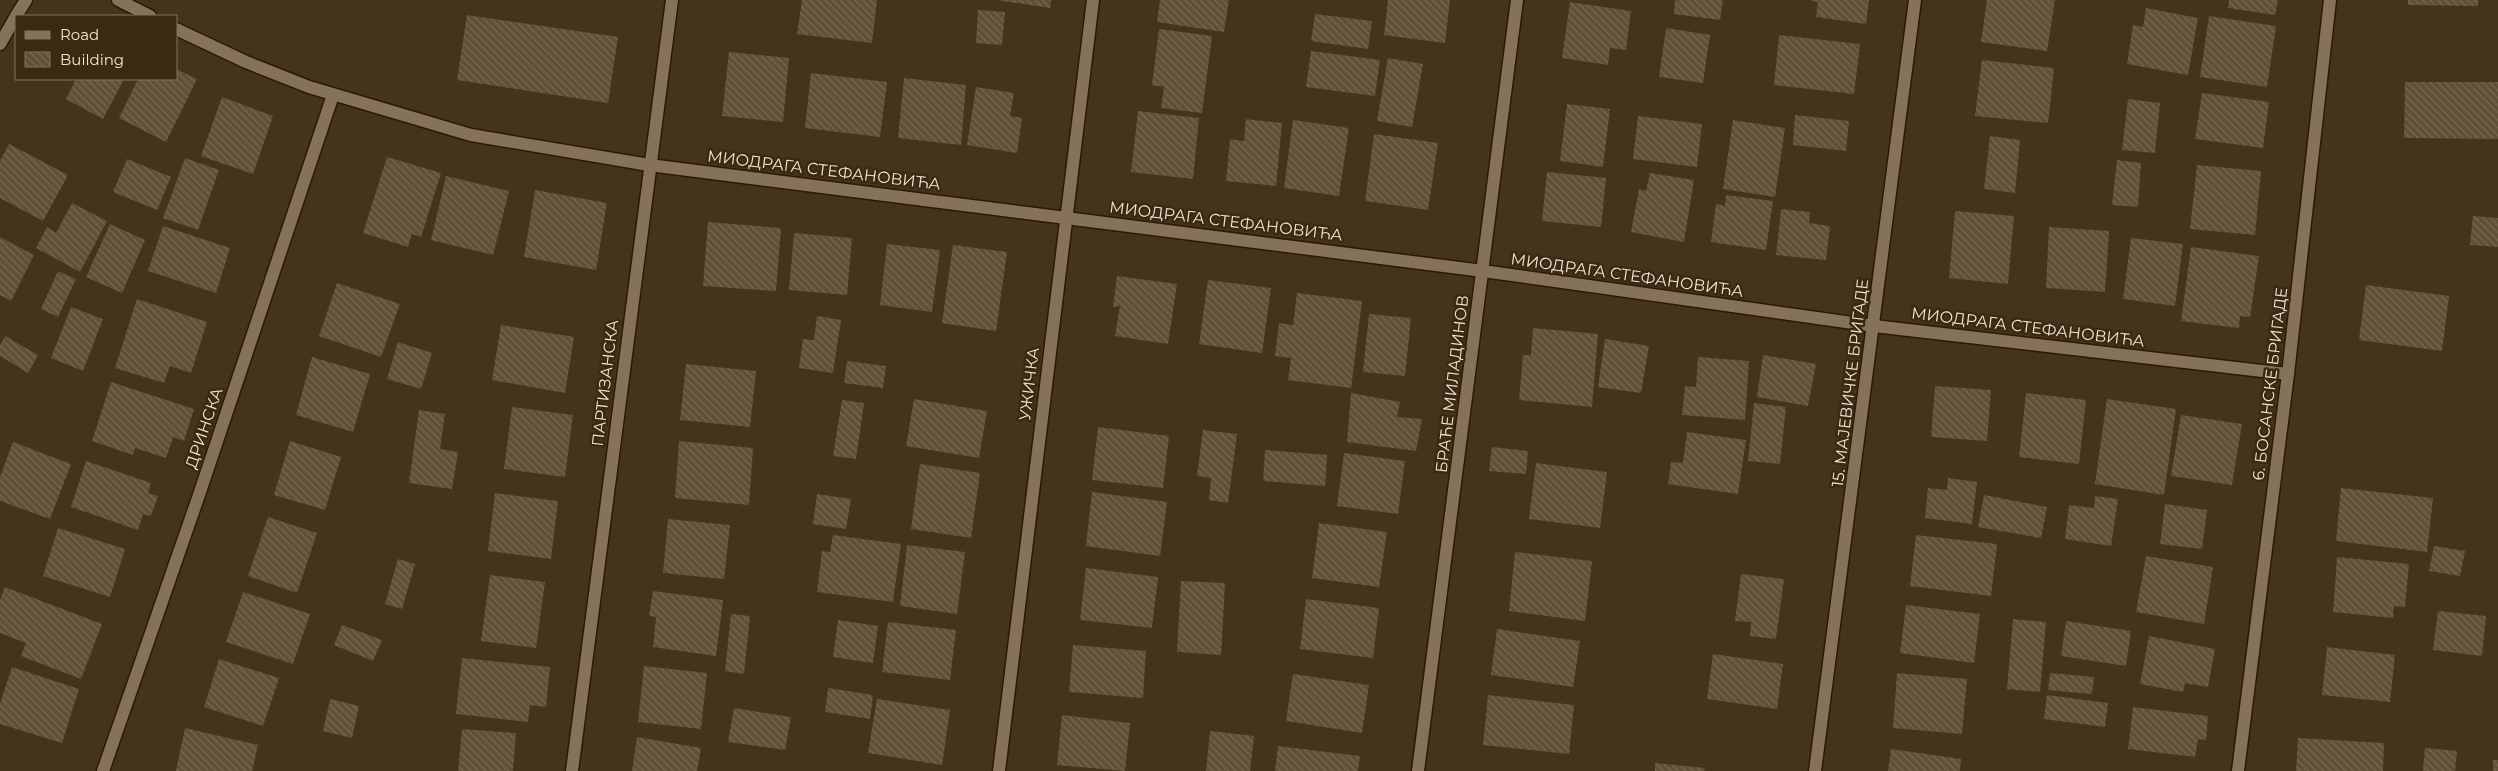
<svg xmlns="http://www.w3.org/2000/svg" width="2498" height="771" font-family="Montserrat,sans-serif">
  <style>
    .building { fill: url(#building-back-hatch) }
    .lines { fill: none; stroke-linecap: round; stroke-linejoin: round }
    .minor-casing { stroke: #2a1b04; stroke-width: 15 }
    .minor { stroke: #857259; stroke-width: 12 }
    .labels { text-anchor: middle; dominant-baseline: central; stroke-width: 5; stroke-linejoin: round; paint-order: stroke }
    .street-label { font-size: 16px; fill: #efe4d6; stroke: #3a2a12 }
  </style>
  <defs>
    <pattern id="building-back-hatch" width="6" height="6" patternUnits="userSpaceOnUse" patternTransform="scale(1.25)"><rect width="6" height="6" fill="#614f36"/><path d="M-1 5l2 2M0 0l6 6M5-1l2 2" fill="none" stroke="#786852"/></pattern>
  </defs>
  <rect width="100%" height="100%" fill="#44341c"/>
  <g class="building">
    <path d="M802,0H877L872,43L797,34Z"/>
    <path d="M997,0H1051L1050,8Z"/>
    <path d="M1160,0H1229L1224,32L1157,22Z"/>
    <path d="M1388,0H1450L1445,43L1384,35Z"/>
    <path d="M1675,0H1723L1720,20L1674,14Z"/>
    <path d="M1809,0H1869L1866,24L1816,17L1818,2Z"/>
    <path d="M1987,0H2055L2047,51L1981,42Z"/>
    <path d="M2229,0H2278L2275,15L2228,8Z"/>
    <path d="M2408,0H2478V6L2408,5Z"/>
    <path d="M1570,2L1631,11L1626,50L1610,48L1608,65L1562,58Z"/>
    <path d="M2146,8L2198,18L2188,75L2127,64L2133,25L2143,27Z"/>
    <path d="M978,10L1005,12L1002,45L976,43Z"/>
    <path d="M1315,14L1372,21L1368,49L1311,41Z"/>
    <path d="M467,15L618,37L608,103L457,80Z"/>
    <path d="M2209,16L2276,26L2267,87L2200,77Z"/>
    <path d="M1666,28L1710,35L1703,83L1659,77Z"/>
    <path d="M1159,29L1212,36L1202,113L1161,108L1164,87L1152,85Z"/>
    <path d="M1779,35L1860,44L1854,94L1774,85Z"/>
    <path d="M1311,51L1380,60L1375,96L1306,87Z"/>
    <path d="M729,52L789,58L783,122L722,116Z"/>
    <path d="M1388,58L1423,64L1412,127L1377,121Z"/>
    <path d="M1982,60L2054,68L2048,123L1975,116Z"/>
    <path d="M176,69L197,79L166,142L119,118L138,79H176Z"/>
    <path d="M811,73L887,82L880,137L805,128Z"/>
    <path d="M904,78L966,85L961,145L898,138Z"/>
    <path d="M76,79H124L103,119L66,99Z"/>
    <path d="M2405,82H2498V139L2404,138Z"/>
    <path d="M976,87L1014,93L1010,116L1022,118L1017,153L967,145Z"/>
    <path d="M2202,93L2269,102L2263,148L2195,139Z"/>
    <path d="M222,97L273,116L253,174L201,156Z"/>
    <path d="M2128,99L2160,103L2155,153L2122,150Z"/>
    <path d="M1567,104L1610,109L1603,167L1560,161Z"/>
    <path d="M1138,111L1199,118L1193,179L1131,172Z"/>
    <path d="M1795,115L1849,121L1846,151L1793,145Z"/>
    <path d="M1638,116L1702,124L1697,167L1633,159Z"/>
    <path d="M1246,119L1282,123L1276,186L1226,181L1230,139L1244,141Z"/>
    <path d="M1293,120L1349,128L1339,196L1284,188Z"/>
    <path d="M1733,120L1785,128L1775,197L1723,189Z"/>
    <path d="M1374,134L1438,143L1428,210L1365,201Z"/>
    <path d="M1990,136L2020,140L2015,193L1984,189Z"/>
    <path d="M9,144L68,175L43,221L0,198V161Z"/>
    <path d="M387,157L441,173L421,237L412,234L408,247L363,233Z"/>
    <path d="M185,158L219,170L198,230L163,218Z"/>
    <path d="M127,159L171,177L157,210L113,192Z"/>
    <path d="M2117,160L2141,163L2138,207L2112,205Z"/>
    <path d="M2197,165L2261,171L2255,235L2190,229Z"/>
    <path d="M1547,172L1606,178L1601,227L1542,221Z"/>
    <path d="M1650,173L1694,180L1684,242L1631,232L1639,189L1646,191Z"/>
    <path d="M446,176L509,191L493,255L431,240Z"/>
    <path d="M535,190L607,203L596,270L524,257Z"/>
    <path d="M1726,195L1773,201L1766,250L1711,242L1716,204L1725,206Z"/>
    <path d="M72,203L107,221L80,272L36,248L47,227L56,233Z"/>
    <path d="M1781,209L1810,212L1809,223L1830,226L1826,260L1776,255Z"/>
    <path d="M1955,211L2014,216L2008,284L1949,278Z"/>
    <path d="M2473,216L2498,218V247L2470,245Z"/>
    <path d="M708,222L781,228L776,291L703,286Z"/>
    <path d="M110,224L145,240L122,293L86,277Z"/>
    <path d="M163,226L230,248L216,293L148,271Z"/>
    <path d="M2049,227L2109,231L2105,292L2046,288Z"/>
    <path d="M794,233L852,238L847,295L789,290Z"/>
    <path d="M0,237L34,255L11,301L0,295Z"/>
    <path d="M2131,238L2183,244L2175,306L2123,299Z"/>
    <path d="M887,244L940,250L932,312L880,305Z"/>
    <path d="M953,245L1007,252L996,331L942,323Z"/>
    <path d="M2191,247L2259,256L2250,317L2240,316L2239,328L2181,321Z"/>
    <path d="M58,271L76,279L58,317L41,309Z"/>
    <path d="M1117,276L1177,284L1168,344L1115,336L1120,306L1113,307Z"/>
    <path d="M1208,280L1271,288L1262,353L1199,344Z"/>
    <path d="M337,283L400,304L381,357L319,336Z"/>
    <path d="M2366,285L2449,296L2442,351L2359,340Z"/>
    <path d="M1297,293L1362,301L1351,388L1288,380L1291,358L1275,356L1279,323L1293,325Z"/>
    <path d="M137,299L207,322L191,373L170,366L164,383L115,368Z"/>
    <path d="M71,307L103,319L83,371L51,358Z"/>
    <path d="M1369,314L1411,318L1405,376L1363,372Z"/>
    <path d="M817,316L841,320L833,373L799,368L803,339L814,340Z"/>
    <path d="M501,325L574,337L565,393L492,380Z"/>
    <path d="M1533,328L1598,334L1592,407L1519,400L1523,355H1531Z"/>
    <path d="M5,336L38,355L28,373L0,356V345Z"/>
    <path d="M1605,339L1649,346L1641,393L1598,387Z"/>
    <path d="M398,342L432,353L421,389L387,379Z"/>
    <path d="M1763,355L1816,364L1808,406L1757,397Z"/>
    <path d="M312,357L370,374L353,432L296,415Z"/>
    <path d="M1698,357L1749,361L1745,420L1682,415L1685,386L1696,387Z"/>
    <path d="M847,361L886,366L883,388L844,383Z"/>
    <path d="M686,364L756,371L750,427L680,420Z"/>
    <path d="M111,382L194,409L184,441L173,437L166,458L135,448L133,455L92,441Z"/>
    <path d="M1935,386L1991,390L1987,441L1931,437Z"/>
    <path d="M1351,393L1400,402L1397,417L1422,419L1416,451L1347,442Z"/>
    <path d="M2026,393L2086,400L2079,464L2019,457Z"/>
    <path d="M914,399L987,411L979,458L906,446Z"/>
    <path d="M2107,399L2176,409L2164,495L2095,484Z"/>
    <path d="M842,400L864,403L856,459L833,456Z"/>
    <path d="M1754,403L1786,407L1780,464L1748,461Z"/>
    <path d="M512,407L573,415L565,477L504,469Z"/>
    <path d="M419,410L445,414L440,449L458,452L452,489L409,483Z"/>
    <path d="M2181,415L2242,424L2232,485L2171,476Z"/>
    <path d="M1098,427L1169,436L1163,488L1092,480Z"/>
    <path d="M1203,430L1237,434L1228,503L1209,500L1211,478L1197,476Z"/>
    <path d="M1687,432L1746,440L1738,494L1668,484L1671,462L1683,463Z"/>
    <path d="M290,441L341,457L325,510L274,495Z"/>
    <path d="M679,441L753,448L749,505L675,498Z"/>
    <path d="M13,442L71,464L50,519L0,501V477Z"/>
    <path d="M1492,447L1528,451L1526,474L1489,471Z"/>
    <path d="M1265,450L1327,455L1325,486L1263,481Z"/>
    <path d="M1344,453L1405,461L1398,514L1337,506Z"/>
    <path d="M86,461L151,483L148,493L158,496L151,516L143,514L138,530L71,507Z"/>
    <path d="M1536,463L1607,472L1600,528L1529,519Z"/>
    <path d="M920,464L980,473L971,538L911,529Z"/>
    <path d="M1948,478L1977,482L1972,524L1925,518L1928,488L1947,490Z"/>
    <path d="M2341,488L2433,498L2427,552L2336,541Z"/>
    <path d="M1092,492L1167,502L1160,556L1086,546Z"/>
    <path d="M495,493L558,501L551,559L488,551Z"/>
    <path d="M817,494L851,499L846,529L813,524Z"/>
    <path d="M1984,495L2047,507L2041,538L1978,527Z"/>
    <path d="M2095,496L2118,499L2111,546L2065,539L2069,505L2094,508Z"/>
    <path d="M2165,504L2207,510L2202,549L2160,544Z"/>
    <path d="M268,517L317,533L297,593L248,576Z"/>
    <path d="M668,519L730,525L724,579L663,573Z"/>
    <path d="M1319,523L1387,532L1379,587L1312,578Z"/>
    <path d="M58,528L125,549L110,597L43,576Z"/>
    <path d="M833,535L901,544L893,602L817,592L822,551L830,552Z"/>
    <path d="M1916,535L1997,544L1991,596L1910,586Z"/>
    <path d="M907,545L965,552L957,614L900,606Z"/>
    <path d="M2434,546L2465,551L2460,576L2429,571Z"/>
    <path d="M1515,552L1592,561L1585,621L1509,611Z"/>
    <path d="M2146,556L2213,567L2204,624L2136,612Z"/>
    <path d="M2337,557L2409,564L2405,607L2394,606L2393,618L2333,612Z"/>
    <path d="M398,559L415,564L402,609L385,604Z"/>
    <path d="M1086,568L1158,577L1152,628L1080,620Z"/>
    <path d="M1741,574L1784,579L1776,639L1750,636L1751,622L1735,621Z"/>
    <path d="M490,575L545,582L536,648L481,641Z"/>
    <path d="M1181,581L1225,583L1221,655L1177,652Z"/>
    <path d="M5,587L102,624L81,679L21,656L26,643L0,633V600Z"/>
    <path d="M653,591L723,600L716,656L653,647L656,617L649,616Z"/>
    <path d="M243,592L310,614L293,664L226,642Z"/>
    <path d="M1306,599L1379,608L1373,658L1300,649Z"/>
    <path d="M1906,605L1980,614L1974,663L1900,653Z"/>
    <path d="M2438,611L2486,616L2482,656L2433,650Z"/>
    <path d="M731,614L750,616L744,674L725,671Z"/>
    <path d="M2013,619L2046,622L2040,692L2007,689Z"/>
    <path d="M838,620L878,626L873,663L833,657Z"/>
    <path d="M2066,621L2131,631L2126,666L2061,656Z"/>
    <path d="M888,622L956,630L950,680L882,672Z"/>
    <path d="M342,625L382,640L373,661L334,645Z"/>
    <path d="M1497,629L1580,641L1573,687L1491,675Z"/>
    <path d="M2149,636L2215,649L2208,687L2185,683L2183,692L2140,684Z"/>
    <path d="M1073,645L1146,651L1143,698L1069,692Z"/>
    <path d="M2327,647L2395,655L2390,702L2322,695Z"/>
    <path d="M1713,654L1783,664L1777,709L1707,699Z"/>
    <path d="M462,658L550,667L546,707L530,705L528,722L456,714Z"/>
    <path d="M219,659L279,678L263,726L204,707Z"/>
    <path d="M644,666L707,673L701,729L638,722Z"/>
    <path d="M12,667L79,689L62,743L0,724V704Z"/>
    <path d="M1897,673L1967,679L1962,734L1893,728Z"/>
    <path d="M2050,673L2094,677L2092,694L2048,690Z"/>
    <path d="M1293,674L1369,685L1362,733L1286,721Z"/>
    <path d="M828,688L873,695L870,719L825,712Z"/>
    <path d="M1488,695L1574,705L1569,754L1483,745Z"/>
    <path d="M2047,695L2108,703L2105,727L2044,719Z"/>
    <path d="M330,699L359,706L352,738L323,731Z"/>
    <path d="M877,699L950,710L942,765L868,753Z"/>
    <path d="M2133,707L2208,716L2206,740L2198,739L2195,757L2128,749Z"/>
    <path d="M734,708L791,717L785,750L728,742Z"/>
    <path d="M1062,715L1130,723L1125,771L1057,765Z"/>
    <path d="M185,728L258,745L252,771H176Z"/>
    <path d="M462,729L516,733L513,771H458Z"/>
    <path d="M1210,731L1254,736L1250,771H1206Z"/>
    <path d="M637,737L701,748L697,771H632Z"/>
    <path d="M2298,738L2384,743L2383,771H2296Z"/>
    <path d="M1278,746L1360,756L1358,771H1275Z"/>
    <path d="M2425,748L2457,751L2455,771H2423Z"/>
    <path d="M1891,749L1961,759L1960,771H1888Z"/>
    <rect x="2493" y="760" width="5" height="11"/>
    <path d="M1655,763L1705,768L1704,771H1655Z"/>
  </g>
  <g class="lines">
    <g class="minor-casing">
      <g id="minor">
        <path d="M118,0L150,16"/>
        <path d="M16,16L26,0"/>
        <path d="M176,29L246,62L309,87L471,135L649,165L1483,271L1874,326L2288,374"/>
        <path d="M0,44L16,16"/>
        <path d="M103,771L200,492L333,95"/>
        <path d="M572,771L672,0"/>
        <path d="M999,771L1093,0"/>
        <path d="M1418,771L1517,0"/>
        <path d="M1815,771L1915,0"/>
        <path d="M2238,771L2288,374L2330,0"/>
      </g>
    </g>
    <use href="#minor" class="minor"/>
  </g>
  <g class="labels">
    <g class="street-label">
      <text transform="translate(824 170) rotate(7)">МИОДРАГА СТЕФАНОВИЋА</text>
      <text transform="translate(1226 221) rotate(7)">МИОДРАГА СТЕФАНОВИЋА</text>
      <text transform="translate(1627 275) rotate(8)">МИОДРАГА СТЕФАНОВИЋА</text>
      <text transform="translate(2028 327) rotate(7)">МИОДРАГА СТЕФАНОВИЋА</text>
      <text transform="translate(605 383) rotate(-83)">ПАРТИЗАНСКА</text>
      <text transform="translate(1850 383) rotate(-83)">15. МАЈЕВИЧКЕ БРИГАДЕ</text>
      <text transform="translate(1029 384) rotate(-83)">УЖИЧКА</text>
      <text transform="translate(1452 384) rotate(-83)">БРАЋЕ МИЛАДИНОВ</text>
      <text transform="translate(2270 384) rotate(-83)">6. БОСАНСКЕ БРИГАДЕ</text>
      <text transform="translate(204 428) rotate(-71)">ДРИНСКА</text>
    </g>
  </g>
  <rect x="15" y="15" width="162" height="65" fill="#3a2a12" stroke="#827460"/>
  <rect x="25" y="31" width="25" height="8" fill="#857259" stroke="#827460"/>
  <text x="60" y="40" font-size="15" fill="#efe4d6">Road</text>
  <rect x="25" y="52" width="25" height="15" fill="url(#building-back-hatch)" stroke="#827460"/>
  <text x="60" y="65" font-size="15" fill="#efe4d6">Building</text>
</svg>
